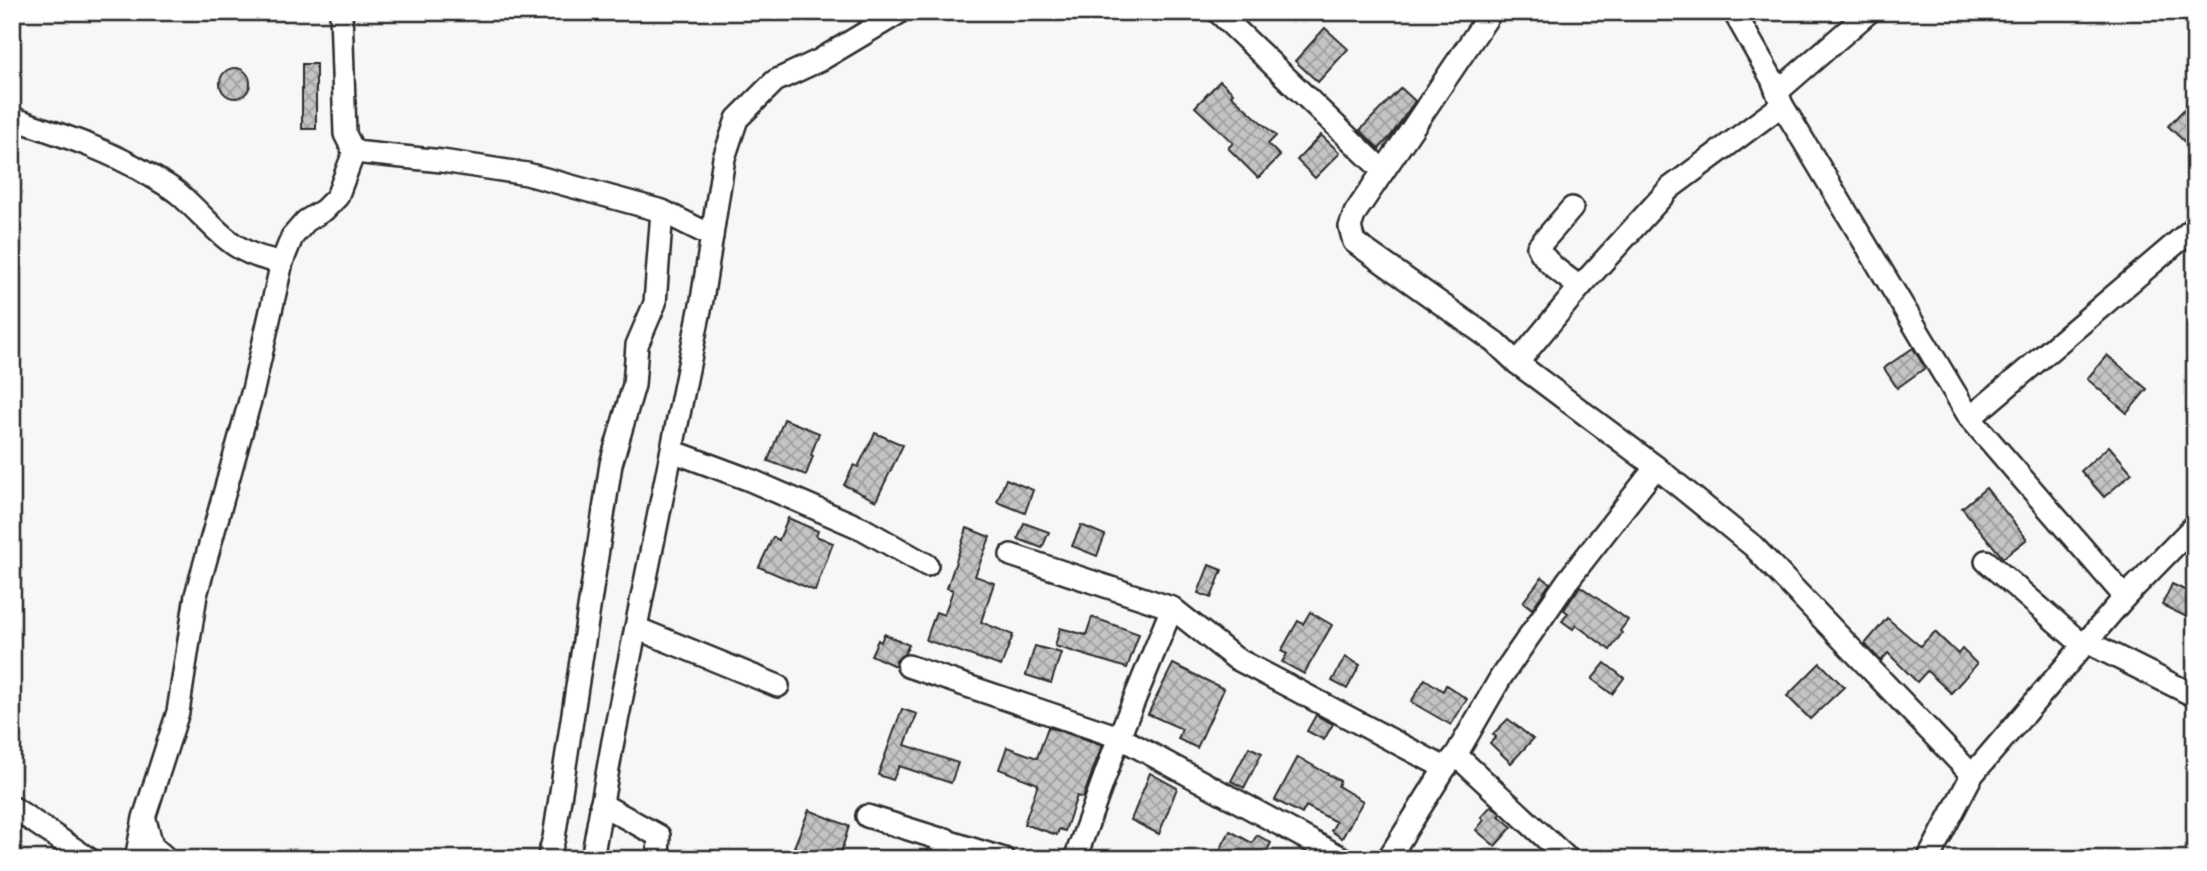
<svg xmlns="http://www.w3.org/2000/svg" width="2207" height="871" font-family="'Playpen Sans',sans-serif">
  <style>
    .building { fill: url(#building-cross-hatch); stroke: #2b2b2b; stroke-width: 2 }
    .lines { fill: none; stroke-linecap: round; stroke-linejoin: round }
    .minor-casing { stroke: #2b2b2b; stroke-width: 26 }
    .minor { stroke: #fff; stroke-width: 21 }
  </style>
  <defs>
    <pattern id="building-cross-hatch" width="8" height="8" patternUnits="userSpaceOnUse" patternTransform="scale(1.75)"><rect width="8" height="8" fill="#c4c4c4"/><path d="M0 0l8 8M0 8l8-8" fill="none" stroke="#9f9f9f"/></pattern>
  </defs>
  <rect width="100%" height="100%" fill="#f7f7f7"/>
  <filter id="ink" filterUnits="userSpaceOnUse"><feTurbulence type="fractalNoise" baseFrequency=".0143" numOctaves="2"/><feDisplacementMap in="SourceGraphic" scale="14" xChannelSelector="R" yChannelSelector="G"/><feConvolveMatrix kernelMatrix="1 2 1 2 8 2 1 2 1" color-interpolation-filters="sRGB"/></filter>
  <g filter="url(#ink)">
    <g class="building">
      <path d="M1325,28L1348,49L1318,82L1295,61Z"/>
      <rect x="302" y="64" width="14" height="65"/>
      <circle cx="235" cy="83" r="15"/>
      <path d="M1220,81L1233,93L1231,95L1276,136L1268,144L1280,156L1258,178L1228,148L1233,143L1195,107Z"/>
      <path d="M1401,88L1415,101L1390,137L1379,149L1360,130Z"/>
      <path d="M2195,98V152L2168,126Z"/>
      <path d="M1321,135L1340,153L1315,178L1297,160Z"/>
      <path d="M1913,348L1925,368L1897,388L1884,368Z"/>
      <path d="M2107,355L2147,389L2127,413L2087,379Z"/>
      <path d="M784,419L819,433L811,455L813,456L806,475L768,461Z"/>
      <path d="M875,433L903,445L876,501L844,485L854,465L858,467Z"/>
      <path d="M2109,446L2132,473L2104,497L2081,471Z"/>
      <path d="M1006,479L1033,490L1025,513L997,502Z"/>
      <path d="M1986,488L2027,539L2003,558L1962,508Z"/>
      <path d="M788,518L818,531L816,536L833,543L815,591L759,567L773,537L779,540Z"/>
      <path d="M1024,523L1049,532L1042,548L1018,539Z"/>
      <path d="M1081,525L1105,535L1097,556L1072,546Z"/>
      <path d="M967,528L990,537L975,576L994,583L981,622L1013,635L1001,666L926,640L936,612L944,615L953,590L947,588Z"/>
      <path d="M1209,565L1222,570L1211,598L1198,593Z"/>
      <path d="M1542,577L1550,583L1532,609L1523,602Z"/>
      <path d="M2172,584L2195,595V621L2162,605Z"/>
      <path d="M1580,586L1628,620L1620,631L1622,633L1610,650L1576,625L1573,629L1562,621L1568,613L1564,610Z"/>
      <path d="M1310,612L1332,625L1304,674L1282,662L1287,654L1281,651L1298,621L1303,624Z"/>
      <path d="M1092,617L1139,634L1127,668L1055,646L1060,628L1086,635Z"/>
      <path d="M1887,618L1920,646L1935,632L1958,654L1962,649L1977,664L1951,693L1927,671L1917,682L1888,653L1881,661L1865,644Z"/>
      <path d="M884,634L909,645L905,653L896,661L895,666L871,655L878,640L881,642Z"/>
      <path d="M1035,646L1061,653L1051,683L1026,675Z"/>
      <path d="M1345,657L1360,665L1347,689L1332,681Z"/>
      <path d="M1605,663L1624,678L1612,694L1592,679Z"/>
      <path d="M1820,663L1844,687L1810,719L1787,696Z"/>
      <path d="M1173,664L1224,689L1197,748L1178,739L1182,729L1148,714Z"/>
      <path d="M1425,679L1443,691L1446,685L1467,699L1451,725L1411,702Z"/>
      <path d="M902,709L917,714L905,745L958,763L951,783L899,766L893,780L878,775Z"/>
      <path d="M1316,715L1333,724L1324,740L1307,731Z"/>
      <path d="M1508,719L1533,739L1511,763L1490,743L1496,737L1493,734Z"/>
      <path d="M1048,727L1102,745L1083,798L1077,796L1065,831L1059,829L1057,835L1024,824L1038,784L999,769L1007,747L1037,758Z"/>
      <path d="M1249,747L1262,753L1244,788L1231,781Z"/>
      <path d="M1298,757L1340,781L1338,786L1363,801L1342,838L1331,831L1336,822L1306,806L1302,814L1275,800Z"/>
      <path d="M1150,773L1177,788L1159,834L1131,820Z"/>
      <path d="M1491,806L1501,814L1499,816L1512,827L1495,846L1476,830L1484,820L1481,817Z"/>
      <path d="M809,810L849,826L839,859H823L794,847Z"/>
      <path d="M1230,831L1252,843L1257,835L1271,843L1263,859H1253L1241,853L1238,859H1215Z"/>
    </g>
    <g class="lines">
      <g class="minor-casing">
        <g id="minor">
          <path d="M1218,12L1383,171"/>
          <path d="M1491,12L1355,213L1350,227L1354,242L1495,342L1517,363L1656,467L1753,546L1972,775L2125,597L2195,525"/>
          <path d="M1734,12L1772,79L1782,105L1970,418L2125,597"/>
          <path d="M1777,92L1869,12"/>
          <path d="M12,118C58,134 104,148 146,173C156,179 168,185 178,193C215,225 229,255 282,262"/>
          <path d="M354,152L442,161L527,174L662,211L712,236"/>
          <path d="M1572,208L1538,247C1546,264 1565,276 1580,287"/>
          <path d="M1517,363L1580,287L1670,188L1782,105"/>
          <path d="M1970,418L2195,227"/>
          <path d="M672,451L750,480L863,529L927,565"/>
          <path d="M1011,555L1172,608L1235,658L1445,768"/>
          <path d="M1986,561L2084,646"/>
          <path d="M636,628L778,686"/>
          <path d="M2087,642L2195,696"/>
          <path d="M908,666L1119,737L1344,859"/>
          <path d="M1456,755L1568,859"/>
          <path d="M601,804L659,836L658,859"/>
          <path d="M12,807L89,859"/>
          <path d="M867,816L1004,859"/>
          <path d="M145,820L152,846L167,859"/>
          <path d="M136,859L144,818L178,712L196,595L253,390L282,262L292,237L306,221L324,210L337,197L354,152L345,134L341,12"/>
          <path d="M548,859L554,838L611,464L634,385L637,345L655,303L662,211"/>
          <path d="M592,859L613,741L702,300L724,158L737,119L775,81L820,60L897,14L896,12"/>
          <path d="M938,859L946,839"/>
          <path d="M1075,859L1119,737L1172,608"/>
          <path d="M1388,859L1445,768L1456,755L1501,677L1568,580L1656,467"/>
          <path d="M1928,859L1972,775"/>
        </g>
      </g>
      <use href="#minor" class="minor"/>
    </g>
  </g>
  <rect width="2207" height="871" fill="none" stroke="#fff" stroke-width="42"/>
  <rect x="21" y="21" width="2165" height="829" fill="none" stroke="#2b2b2b" stroke-width="2.5" filter="url(#ink)"/>
</svg>
